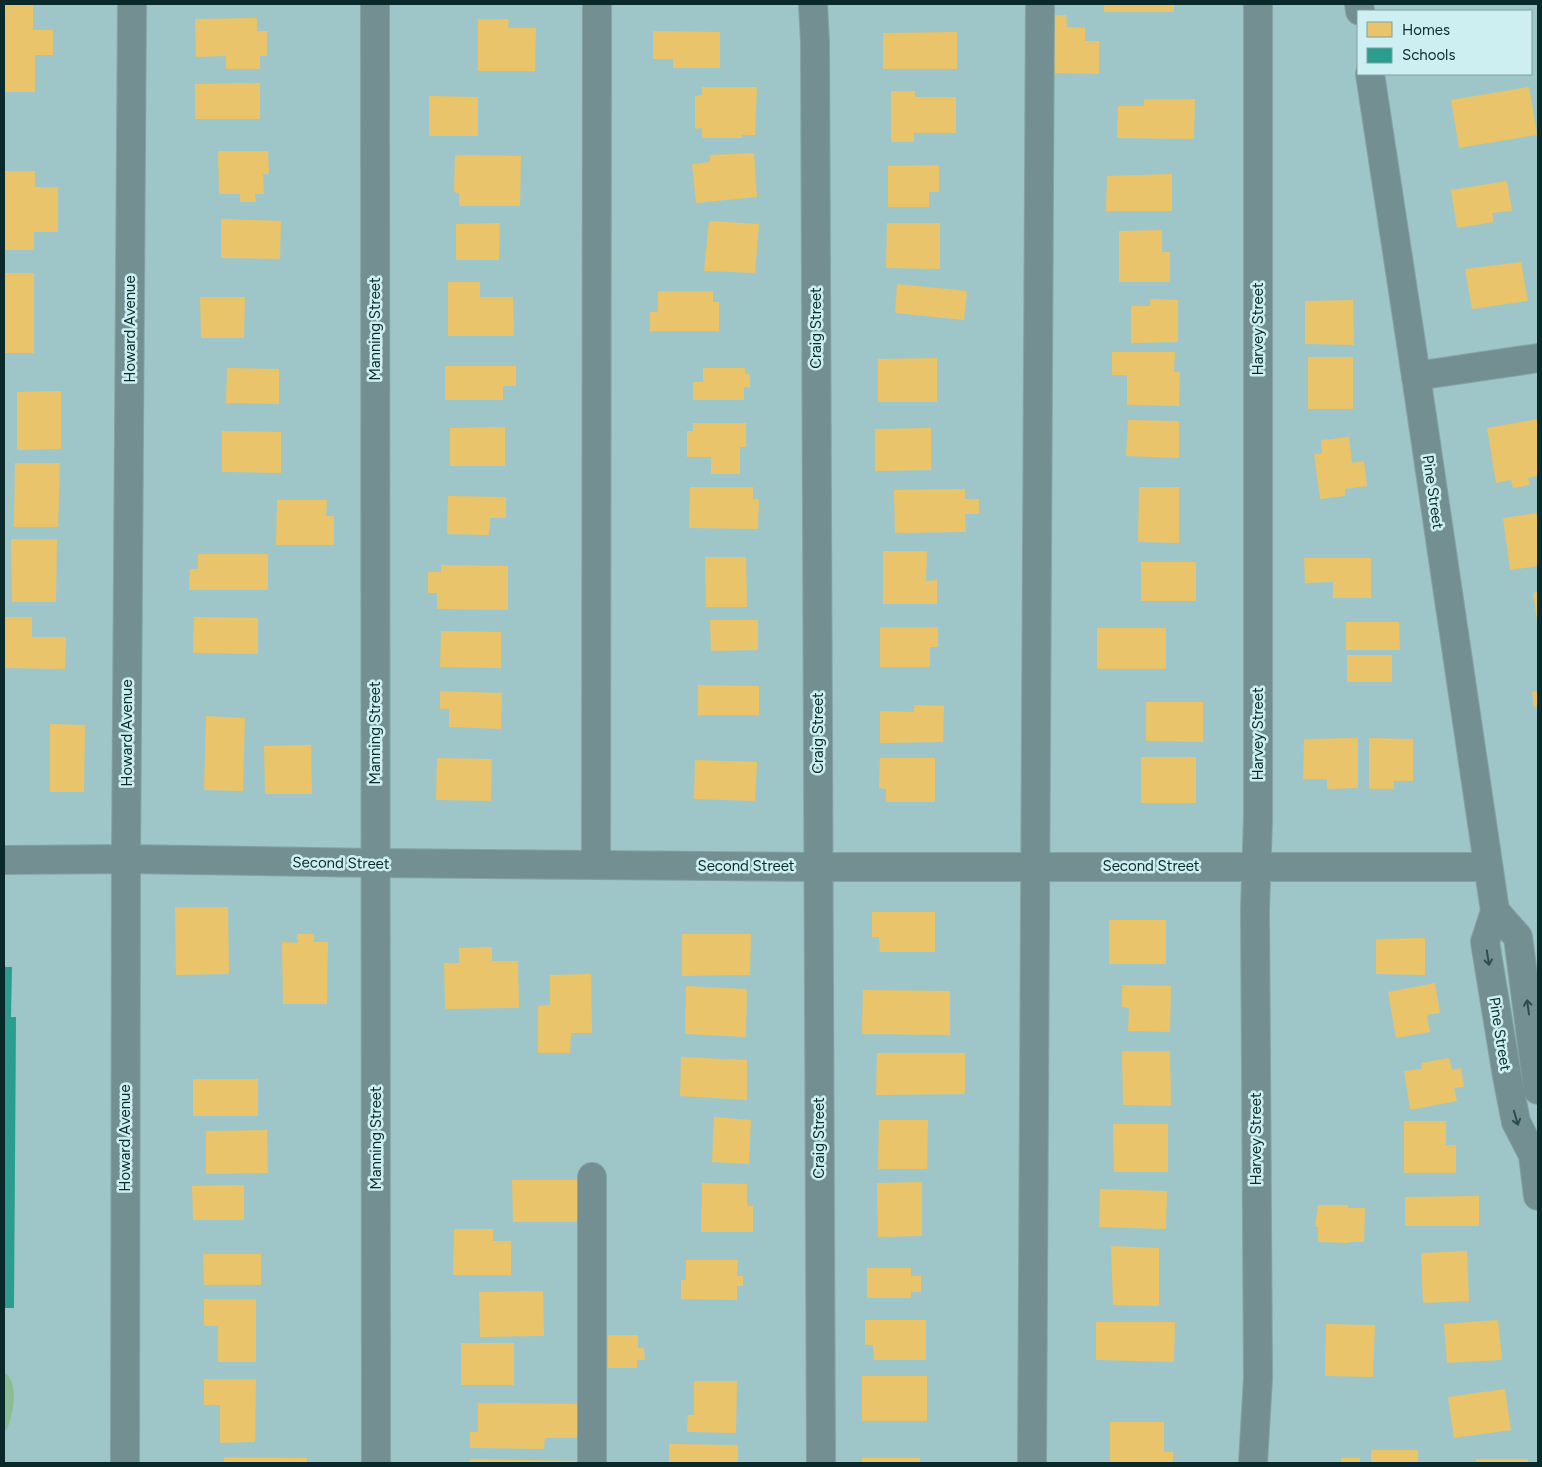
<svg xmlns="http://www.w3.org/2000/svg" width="1542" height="1467" font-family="Figtree,sans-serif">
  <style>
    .green { fill: #89be94 }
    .homes { fill: #e9c46a }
    .schools { fill: #2a9d8f }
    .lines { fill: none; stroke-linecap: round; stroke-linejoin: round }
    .minor-casing { stroke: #83a3a5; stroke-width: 30 }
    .minor { stroke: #748f91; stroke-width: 28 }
    .oneway { stroke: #2e4d4e }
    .labels { text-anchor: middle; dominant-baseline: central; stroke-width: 5; stroke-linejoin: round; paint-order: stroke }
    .street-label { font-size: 15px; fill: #09292a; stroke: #cdeff1 }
  </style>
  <rect width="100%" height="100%" fill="#9ec6c8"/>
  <path class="green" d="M4,1372C20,1383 13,1414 7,1429L4,1431Z"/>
  <g class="homes">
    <path d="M4,4H33V30H53V55H35V92H4Z"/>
    <rect x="1104" y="4" width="70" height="8"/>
    <path d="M1053,15H1066L1067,27L1085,28V41H1099V74L1053,73Z"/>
    <path d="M257,18V31H267V56H260V69H226V56L196,57L195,19Z"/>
    <path d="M478,19H509L508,28H536L535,71H478Z"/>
    <path d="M653,31L720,32V68H673V59H653Z"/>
    <path d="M957,32V69H883V33Z"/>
    <path d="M260,83V119H195V84Z"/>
    <path d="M702,87H757L755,135H742V138H702V128L695,129V96L702,95Z"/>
    <path d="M1529,87L1537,135L1459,148L1451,100Z"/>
    <path d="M891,91H915V97H956V133H914V142H891Z"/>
    <path d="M429,96L478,97V136H429Z"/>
    <path d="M1144,99H1195L1194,139L1117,138L1118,106H1144Z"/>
    <path d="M218,151H268L269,174H263L264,194H255L256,202H240V194H219Z"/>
    <path d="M754,153L757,197L696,203L692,164L710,162V155Z"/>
    <path d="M455,155L521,156L520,206H459V193L454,192Z"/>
    <path d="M939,165V192H929V207H888V166Z"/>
    <path d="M4,171H35V187H58V232H34V250H4Z"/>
    <path d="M1172,174V211H1106L1107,176Z"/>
    <path d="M1507,181L1512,211L1492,213L1494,222L1457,228L1451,190Z"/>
    <path d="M221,219L281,221L280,259L221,258Z"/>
    <path d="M709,221L759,224L755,273L704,271Z"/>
    <path d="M500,223L499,260H456V224Z"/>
    <path d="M887,223H940V269L886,268Z"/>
    <path d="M1162,230V252H1170V282H1119V231Z"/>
    <path d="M1521,262L1528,301L1472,309L1465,269Z"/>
    <rect x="4" y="273" width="30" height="80"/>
    <path d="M448,282H480V297H513L514,336H448Z"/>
    <path d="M897,284L967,291L964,320L895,313Z"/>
    <path d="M658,291H713V302H719V331H650V312H658Z"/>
    <path d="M200,297H245L244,338H201Z"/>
    <path d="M1150,299L1178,300V342L1131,343V306H1150Z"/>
    <path d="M1353,300L1354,345L1305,344V301Z"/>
    <path d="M1112,352H1175L1174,372H1180L1179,406L1127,405V375H1112Z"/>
    <rect x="1308" y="357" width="45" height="52"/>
    <path d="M937,358V402H878V359Z"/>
    <path d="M445,366H516V386H503V400H445Z"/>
    <path d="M227,368L279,369V404L226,403Z"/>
    <path d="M703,368H745V374H750V387H744V400H693V382H703Z"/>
    <path d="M61,391V449L17,450V392Z"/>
    <path d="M1538,419V476L1528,478L1530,485L1513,488L1511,480L1496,483L1487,428Z"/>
    <path d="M1128,420L1179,421V458L1126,456Z"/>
    <path d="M693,423H746V447H740V474H711V457H687V431H693Z"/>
    <path d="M505,427V466H450V428Z"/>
    <path d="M931,428V470L875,471V429Z"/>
    <path d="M222,431L281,432V473L222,472Z"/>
    <path d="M1349,437L1352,463L1364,461L1367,486L1345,489V496L1320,499L1314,454H1322L1321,440Z"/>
    <path d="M15,463H60L58,527H14Z"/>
    <path d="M690,487H753V499H759L758,529L689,528Z"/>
    <path d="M1139,487H1179V543L1138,542Z"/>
    <path d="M965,489V499H979V514H965L966,532L895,533L894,490Z"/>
    <path d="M448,496L506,497V518H490L489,535L447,534Z"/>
    <path d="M277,500H327L326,516H334V545H276Z"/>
    <path d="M1538,513V566L1510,570L1503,518Z"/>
    <path d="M11,539H57L56,602H12Z"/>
    <path d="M883,551H927L926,581L937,580V604H883Z"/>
    <path d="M198,554H268V590H189L190,569H198Z"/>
    <path d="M705,557H746L747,607H706Z"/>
    <path d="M1304,558H1371V598H1333V582L1305,583Z"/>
    <rect x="1141" y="562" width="55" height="39"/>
    <path d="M441,565L508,566V610L437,609V593H428V572H441Z"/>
    <path d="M1538,592V620H1537L1533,593Z"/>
    <path d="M4,617H32V637H66L65,669L4,668Z"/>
    <path d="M194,617L258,618V654L193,653Z"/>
    <path d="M710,620H758V650L711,651Z"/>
    <path d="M1346,622H1399L1400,650H1346Z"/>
    <path d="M880,627H938V647H930V667H880Z"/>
    <rect x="1097" y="628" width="69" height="41"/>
    <path d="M441,631L501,632V668L440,667Z"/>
    <rect x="1347" y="655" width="45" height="27"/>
    <path d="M698,685L759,686V715H698Z"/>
    <path d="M440,691L502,693L501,729L449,727V709H440Z"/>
    <path d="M1538,691V706L1534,707L1532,692Z"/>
    <path d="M1146,702H1203V742L1146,741Z"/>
    <path d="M914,705L944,706L943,742L880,743V711L914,712Z"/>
    <path d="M206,716L245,718L243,791L204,790Z"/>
    <path d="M50,724L85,725L84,792H50Z"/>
    <path d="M1358,738V788L1327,789V779H1303L1304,739Z"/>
    <path d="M1369,738L1413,739V781H1394V789H1369Z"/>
    <path d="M311,745L312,794H265L264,746Z"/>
    <rect x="1141" y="757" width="55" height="46"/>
    <path d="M437,758L492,759L491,801L436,800Z"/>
    <path d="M880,758H935V802H886V789L879,788Z"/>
    <path d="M695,760L757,762L755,801L694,799Z"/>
    <path d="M175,907H228L229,974L176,975Z"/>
    <path d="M872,912H935V952H880L879,937H872Z"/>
    <rect x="1109" y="920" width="57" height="44"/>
    <path d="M297,934H314V942H328L327,1004H283L282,942L298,943Z"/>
    <path d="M682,934H751L750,975L682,976Z"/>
    <path d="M1425,938V975L1376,974V939Z"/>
    <path d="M492,947V961H518L519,1008L445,1009L444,963H459V948Z"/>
    <path d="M591,974L592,1033H571L570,1053H538V1006L550,1005V975Z"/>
    <path d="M1435,983L1440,1013L1427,1015L1430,1032L1396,1038L1388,992Z"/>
    <path d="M1122,985L1171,986L1170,1032L1128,1031L1129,1008L1122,1007Z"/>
    <path d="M686,986L747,989L746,1037L685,1034Z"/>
    <path d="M863,990L950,991V1035L862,1034Z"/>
    <path d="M1122,1051H1170L1171,1106L1123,1105Z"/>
    <path d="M877,1053H965V1094L876,1095Z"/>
    <path d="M681,1057L747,1060V1100L680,1096Z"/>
    <path d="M1449,1058L1452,1070L1461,1068L1464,1087L1454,1088L1457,1101L1410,1110L1404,1071L1422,1069L1421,1063Z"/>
    <rect x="193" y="1079" width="65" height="37"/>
    <path d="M714,1117L751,1120L749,1164L712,1162Z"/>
    <path d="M879,1120H928L927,1169H878Z"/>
    <path d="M1404,1121H1446V1145H1456V1173H1404Z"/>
    <path d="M1113,1124H1168V1172H1114Z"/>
    <path d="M267,1130L268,1173L206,1174V1131Z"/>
    <path d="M512,1180H583L584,1222H513Z"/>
    <path d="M922,1182V1236L878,1237L877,1183Z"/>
    <path d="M702,1183L747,1184V1206H753V1232H701Z"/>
    <path d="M244,1185V1220H193L192,1186Z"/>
    <path d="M1100,1189L1167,1191L1166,1229L1099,1227Z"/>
    <path d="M1479,1196V1226H1405V1197Z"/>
    <path d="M1318,1205H1348V1208H1365L1364,1242H1349V1243L1318,1242V1227H1315Z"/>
    <path d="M454,1229H493V1241H511V1275H453Z"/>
    <path d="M1111,1246L1159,1248V1306L1113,1305Z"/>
    <path d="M1467,1251L1469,1301L1423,1303L1421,1253Z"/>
    <path d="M203,1254H261V1285H204Z"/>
    <path d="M686,1260H738L737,1276H743V1286H737V1300L681,1299V1280H686Z"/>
    <path d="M867,1268H911V1276H921V1292H911V1298H867Z"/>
    <path d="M543,1291L544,1336L480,1337L479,1292Z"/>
    <path d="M204,1299H256V1362H218V1326H204Z"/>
    <path d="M865,1320H926V1360H874L873,1345H865Z"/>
    <path d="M1498,1320L1502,1360L1447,1363L1444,1324Z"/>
    <path d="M1096,1322H1175L1174,1362L1096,1360Z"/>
    <path d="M1326,1324L1375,1325L1373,1377L1325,1376Z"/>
    <path d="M608,1335H638V1348H644L645,1360H637V1368H608Z"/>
    <rect x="461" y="1343" width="53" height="42"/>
    <rect x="862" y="1376" width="65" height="45"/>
    <path d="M204,1379H256L255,1442L220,1443V1405H204Z"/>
    <path d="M694,1381H737L736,1433L687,1432L688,1415H694Z"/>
    <path d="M1505,1389L1511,1430L1454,1438L1448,1397Z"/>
    <path d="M478,1403L583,1404V1438H545L544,1449L470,1448V1432H478Z"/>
    <path d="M1110,1422H1164V1452H1173V1463H1110Z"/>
    <path d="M669,1444L738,1445V1463H669Z"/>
    <rect x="1371" y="1450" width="47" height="13"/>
    <path d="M224,1457L307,1458V1463H224Z"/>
    <rect x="862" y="1458" width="58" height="5"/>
    <rect x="1341" y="1458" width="19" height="5"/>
    <path d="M470,1459L583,1461V1463H469Z"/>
    <rect x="1476" y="1459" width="52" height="4"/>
  </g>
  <path class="schools" d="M4,967H12L11,1017H16L14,1308H4Z"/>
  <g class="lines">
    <g class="minor-casing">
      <g id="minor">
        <path d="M375,4L376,1463"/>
        <path d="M813,4L815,43L821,1463"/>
        <path d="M1359,4L1360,11"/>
        <path d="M1370,74L1416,376L1495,911L1485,942L1507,1076L1516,1122L1533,1155L1538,1196"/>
        <path d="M1416,376L1538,358"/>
        <path d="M4,860L126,859L376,863L818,867H1488"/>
        <path d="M596,865L597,4"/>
        <path d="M1495,911L1518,937L1538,1090"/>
        <path d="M125,1463L126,859L132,4"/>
        <path d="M592,1463V1177"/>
        <path d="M1032,1463L1040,4"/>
        <path d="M1253,1463L1258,1378L1255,909L1258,819V4"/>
      </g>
    </g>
    <use href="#minor" class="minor"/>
  </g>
  <defs><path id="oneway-shaft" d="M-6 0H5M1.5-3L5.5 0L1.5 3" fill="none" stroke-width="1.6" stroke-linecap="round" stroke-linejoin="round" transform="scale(1.25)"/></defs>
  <g class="oneway">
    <use href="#oneway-shaft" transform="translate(1488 958) rotate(81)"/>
    <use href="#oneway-shaft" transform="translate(1528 1007) rotate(-98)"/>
    <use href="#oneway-shaft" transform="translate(1516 1118) rotate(74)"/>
  </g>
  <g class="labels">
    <g class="street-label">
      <text transform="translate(816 328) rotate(-90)">Craig Street</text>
      <text transform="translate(130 329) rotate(-90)">Howard Avenue</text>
      <text transform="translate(375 329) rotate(-90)">Manning Street</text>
      <text transform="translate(1258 329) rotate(-90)">Harvey Street</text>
      <text transform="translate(1433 492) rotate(82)">Pine Street</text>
      <text transform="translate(127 733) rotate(-90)">Howard Avenue</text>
      <text transform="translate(375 733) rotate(-90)">Manning Street</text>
      <text transform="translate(818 733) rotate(-90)">Craig Street</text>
      <text transform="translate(1258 734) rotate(-90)">Harvey Street</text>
      <text transform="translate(341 863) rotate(1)">Second Street</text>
      <text x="746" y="866">Second Street</text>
      <text x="1151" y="866">Second Street</text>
      <text transform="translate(1500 1034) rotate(81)">Pine Street</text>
      <text transform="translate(125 1138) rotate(-90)">Howard Avenue</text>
      <text transform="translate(376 1138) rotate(-90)">Manning Street</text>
      <text transform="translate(819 1138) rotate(-90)">Craig Street</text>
      <text transform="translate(1256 1139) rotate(-90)">Harvey Street</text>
    </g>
  </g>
  <rect width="1542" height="1467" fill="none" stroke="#09292a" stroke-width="10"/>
  <rect x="1357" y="10" width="175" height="65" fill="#cdeff1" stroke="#7fa0a1"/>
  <rect x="1367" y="22" width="25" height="15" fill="#e9c46a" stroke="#7fa0a1"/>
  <text x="1402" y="35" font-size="15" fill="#09292a">Homes</text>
  <rect x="1367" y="48" width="25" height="15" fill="#2a9d8f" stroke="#7fa0a1"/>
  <text x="1402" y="60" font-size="15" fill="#09292a">Schools</text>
</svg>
